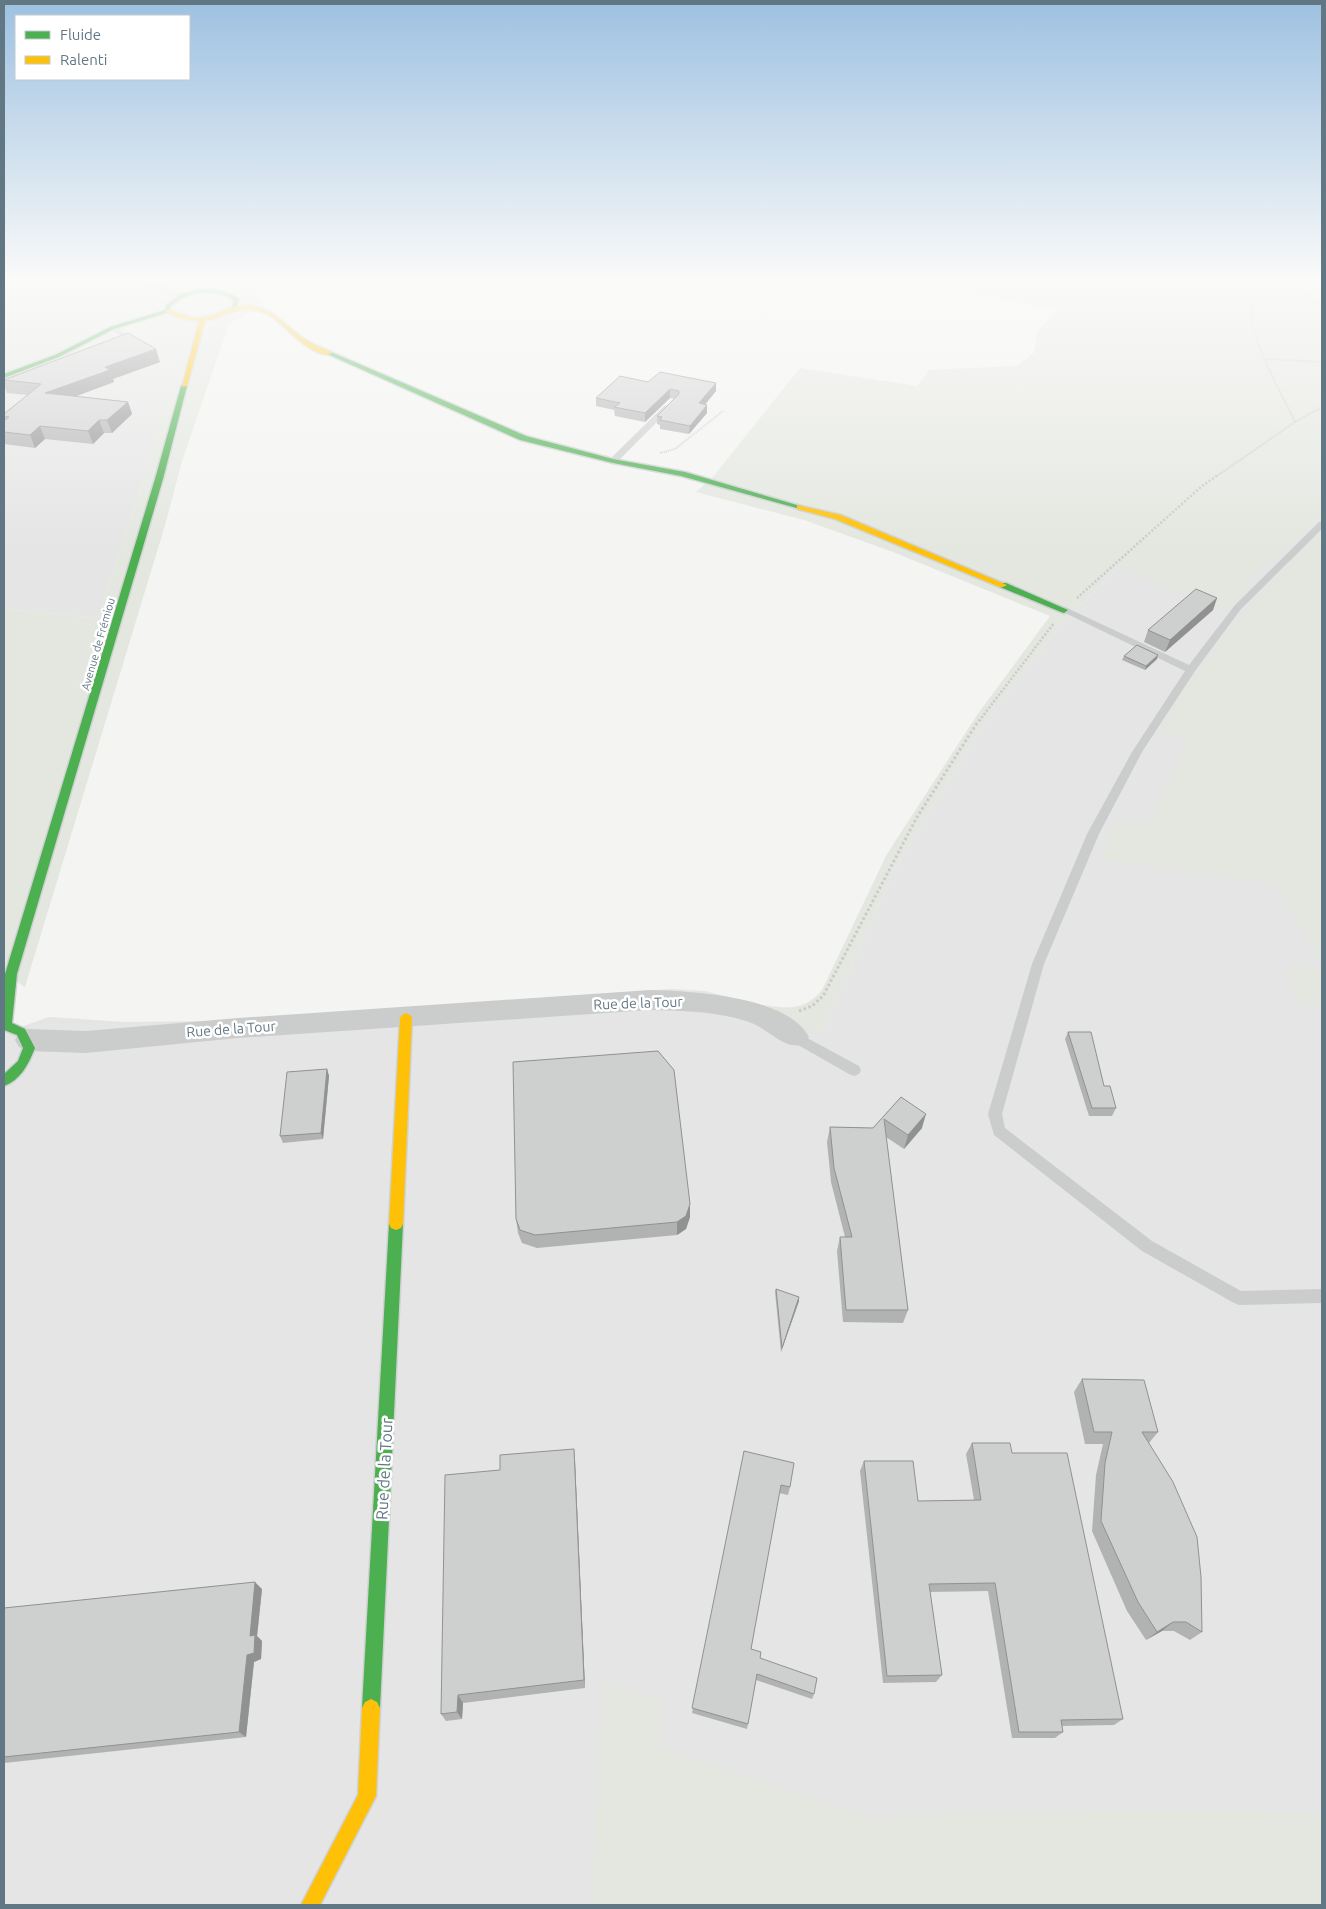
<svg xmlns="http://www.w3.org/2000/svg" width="1326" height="1909" font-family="Ubuntu,sans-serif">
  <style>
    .built { fill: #e4e5e4 }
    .green { fill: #e4e7e0 }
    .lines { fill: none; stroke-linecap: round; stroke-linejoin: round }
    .fast-casing { stroke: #cfd1d2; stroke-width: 3 }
    .slow-casing { stroke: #cfd1d2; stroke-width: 3 }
    .path-far2 { stroke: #cacacb; stroke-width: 2; stroke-dasharray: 1 1; stroke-linecap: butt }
    .path-far1 { stroke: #cacacb; stroke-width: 2.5; stroke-dasharray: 2 2; stroke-linecap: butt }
    .path { stroke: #cacacb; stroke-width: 3; stroke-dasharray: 2.5 2.5; stroke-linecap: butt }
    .lane { fill: #cbcdcd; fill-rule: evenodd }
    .street { fill: #cbcdcd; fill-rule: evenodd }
    .fast { fill: #4caf50; fill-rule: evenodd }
    .slow { fill: #ffc107; fill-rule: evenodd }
    .wall { fill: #b1b3b2 }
    .shaded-wall { fill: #909291 }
    .building { fill: #ced0cf; stroke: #909291 }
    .labels { text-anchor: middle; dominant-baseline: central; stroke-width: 5; stroke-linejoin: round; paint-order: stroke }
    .far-street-label { font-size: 11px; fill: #617784; stroke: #fff }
    .street-label { font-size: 14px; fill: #617784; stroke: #fff }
    .near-street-label { font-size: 16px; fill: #617784; stroke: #fff }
  </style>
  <rect width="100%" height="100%" fill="#f4f4f2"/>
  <g class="built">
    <path d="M163,319L167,322L185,327L142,485L98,618L4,609V380L131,326Z"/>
    <path d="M1322,414V1905H4V1033L49,1017L125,1022L214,1021L671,989L705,991L762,1005L822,1032L895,869L975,738L1013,684L1052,635L1131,554Z"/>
  </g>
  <g class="green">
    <path d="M4,281H253L252,291L266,305L229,324L182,461L166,522L25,987L4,973V609L98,618L142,485L185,327L167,322L163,319L131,326L60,359L4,380Z"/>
    <path d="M928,281H1322V515L1258,572L1224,612L1118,567L1052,635L1013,684L975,738L895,869L822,1032L803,1029L762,1005C787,1008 804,1012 822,990L887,854L977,715L1050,616L893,552L804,520L696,492L713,477L800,368L917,386L929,370L1016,366L1034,353L1037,331L1057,310L925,284Z"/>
    <path d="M1322,533V965L1277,885L1100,858L1116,821L1146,824L1189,738L1158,731C1205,660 1256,589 1322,533Z"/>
    <path d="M1322,966V1005H1300L1285,970Z"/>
    <path d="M604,1683L661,1700V1747L879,1820L961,1810L1322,1813V1905H591Z"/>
  </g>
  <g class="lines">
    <g class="fast-casing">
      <g id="fast">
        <path d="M200,289C214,288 228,290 239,299L237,307L232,308L233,300C211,288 188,291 170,307V312L114,329L59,357L4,378V374L55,355L110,327L165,310V306L180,294Z"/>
        <path d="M329,351L526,436L613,459L685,472L804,507L800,509L681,476L613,463L520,440L327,354V352Z"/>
        <path d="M184,384L187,386L163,479L17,974L12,1023L25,1029L35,1048C29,1063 21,1080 4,1086V1074L18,1061L23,1048L17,1035L4,1030L5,974L155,479L181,386Z"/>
        <path d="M1000,583H1006L1068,610L1064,613L1061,612L1000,587Z"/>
        <path d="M396,1218L401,1220L403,1224L380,1708L377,1714L371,1717L365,1714L362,1708L389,1224L391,1220Z"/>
      </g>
    </g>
    <g class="slow-casing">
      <g id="slow">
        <path d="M241,305C274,304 283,327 308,341C315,346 325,348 332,353C317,362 285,327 275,319C270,315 264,312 257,311C238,305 224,318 205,321L187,386L182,387L199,321L178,318L166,312V310C175,309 185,317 196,318C212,318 225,308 241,305Z"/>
        <path d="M797,505L841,515L1007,585L1003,587H1000L835,519L797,509Z"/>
        <path d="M406,1013L410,1015L412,1018L403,1224L401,1228L396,1230L391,1228L389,1224L400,1018L402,1015Z"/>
        <path d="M371,1699L377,1702L380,1708L376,1796L320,1905H301L358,1795L362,1708L365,1702Z"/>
      </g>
    </g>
    <g class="path-far2">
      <path d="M1296,281L1322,311"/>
      <path d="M1266,359L1322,362"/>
      <path d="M1295,422L1322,407"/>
      <path d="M660,453L675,449L723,411"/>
      <path d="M1217,476L1295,422C1283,396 1250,339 1251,312C1251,301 1260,290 1266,281"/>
    </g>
    <g class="path-far1">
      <path d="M1077,598L1202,486L1218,475"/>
      <path d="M979,721L1054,623"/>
    </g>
    <path class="path" d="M799,1011L812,1006L823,996L917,817L979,720"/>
    <g class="lane">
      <path d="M1315,281H1321L1322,288L1320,287Z"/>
      <path d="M110,327H114L137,340L130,342L110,329Z"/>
      <path d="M665,405L672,407L616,463H610V459Z"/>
      <path d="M1322,521V529L1241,609L1195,671L1142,752L1099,834L1044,964L1002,1114L1005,1128L1152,1241L1241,1291L1322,1289V1303L1239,1305L1234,1303L1142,1251L994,1135L988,1114L1032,964L1087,834L1132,752L1185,671L1059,610L1064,607L1067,608L1189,665L1235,605L1319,522Z"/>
      <path d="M796,1032L859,1066L861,1070L859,1074L854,1076L849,1074L791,1041L789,1037L791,1033Z"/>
    </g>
    <g class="street">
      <path d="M135,281H153L187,293L189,296L182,300L177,299L137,284Z"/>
      <path d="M650,990C691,991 788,996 809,1037L805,1044C786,1051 771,1032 754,1024C722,1011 684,1011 650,1010L238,1038L86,1053L28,1051L19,1047L15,1040L19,1033L28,1029L86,1031L238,1018Z"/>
    </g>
    <use href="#fast" class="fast"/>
    <use href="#slow" class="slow"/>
  </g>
  <g class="wall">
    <path d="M160,362L113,379L114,382L76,396L128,402L132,414L112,433H104L93,444L45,439L35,448L4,444V414L28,395L7,393L4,385V380Z"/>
    <path d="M648,382L716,383V391L705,404L707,405V413L689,434L660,429V425L657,424V416L675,399L670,398L645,422L615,416L614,410L596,406V398Z"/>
    <path d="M1217,598L1213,610L1165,652L1144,642L1148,630Z"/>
    <path d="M1124,656L1157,659L1145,670L1122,660Z"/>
    <path d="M1068,1032L1116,1108L1112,1116H1089L1065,1039Z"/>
    <path d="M327,1069L329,1076L323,1139L283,1143L280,1136Z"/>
    <path d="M901,1097L922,1128L904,1149L886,1137L908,1310L903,1323L843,1322L837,1251L840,1237H845L831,1182L827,1142L830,1127L873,1128Z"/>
    <path d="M690,1204V1217L686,1229L677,1235L537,1248L522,1243L518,1233L516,1219Z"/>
    <path d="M776,1289L799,1301L781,1352L775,1292Z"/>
    <path d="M1082,1379L1158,1432L1149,1443L1202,1632L1190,1640L1174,1631H1162L1146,1640L1127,1611L1092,1531L1096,1475L1103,1444H1085L1074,1392Z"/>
    <path d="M972,1443L1012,1453L1123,1719L1114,1725L1062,1726L1063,1732L1055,1738H1012L988,1591L930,1592L942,1675L936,1682L883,1683L860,1471L864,1461L918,1501L974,1500L966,1454Z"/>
    <path d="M574,1449L575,1461L585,1688L463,1703L462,1719L446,1721L441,1714L500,1470Z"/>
    <path d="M744,1451L790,1487L788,1495L779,1493L751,1649L760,1658L814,1694L812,1699L756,1680L747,1729L692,1713Z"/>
    <path d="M262,1589L257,1636L262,1641L261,1659L254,1662L246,1737L4,1763V1608Z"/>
  </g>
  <g class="shaded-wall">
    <path d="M156,349L160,362L113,379L114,382L50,406L45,393L105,367Z"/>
    <path d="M716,383V391L699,412V403Z"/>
    <path d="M670,389V398L645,422V413Z"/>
    <path d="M128,402L132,414L112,433L107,420Z"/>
    <path d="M707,405V413L689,434L690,426Z"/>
    <path d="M99,420L104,433L93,444L88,431Z"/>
    <path d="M40,426L45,439L35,448L30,435Z"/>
    <path d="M1217,598L1213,610L1165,652L1170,640Z"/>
    <path d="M1158,655L1157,659L1145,670L1146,666Z"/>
    <path d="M327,1069L329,1076L323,1139L321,1133Z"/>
    <path d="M926,1114L922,1128L904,1149L908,1135Z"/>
    <path d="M690,1204V1217L686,1229L677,1235V1222Z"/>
    <path d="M799,1297V1301L781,1352L782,1348Z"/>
    <path d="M574,1449L575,1461L585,1688L584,1680Z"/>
    <path d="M255,1582L262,1589L257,1636L262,1641L261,1659L254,1662L246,1737L239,1732Z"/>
    <path d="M1173,1622L1162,1631L1146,1640L1157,1632Z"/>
    <path d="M458,1695L463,1703L462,1719L457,1712Z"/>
  </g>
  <g class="building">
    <path d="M128,333L156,349L105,367L110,370L45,393L128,402L107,420H99L88,431L40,426L30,435L4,432V421L9,417L4,416V414L41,384L4,380Z"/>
    <path d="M660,372L716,383L699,403L707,405L690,426L660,420L662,417L657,416L679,394V391L670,389L645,413L614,407L620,403L596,398L620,376L648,382Z"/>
    <path d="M1196,589L1217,598L1170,640L1148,630Z"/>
    <path d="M1137,645L1158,655L1146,666L1124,656Z"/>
    <path d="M1068,1032H1091L1104,1086H1110L1116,1108H1092Z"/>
    <path d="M658,1051L674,1070L690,1204L686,1216L677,1222L535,1235L520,1230L516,1219L513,1062Z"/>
    <path d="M327,1069L321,1133L280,1136L287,1072Z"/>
    <path d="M901,1097L926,1114L908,1135L884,1119L908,1310H846L840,1237H852L834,1168L830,1127L873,1128Z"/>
    <path d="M776,1289L799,1297L782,1348Z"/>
    <path d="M1082,1379L1144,1380L1158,1432H1142L1173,1482L1197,1537L1201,1577L1202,1632L1186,1622H1173L1157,1632L1138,1602L1101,1521L1105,1463L1112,1432H1094Z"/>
    <path d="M972,1443H1010L1012,1453H1067L1123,1719L1061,1720L1063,1732H1019L995,1583L929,1584L942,1675L887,1676L864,1461H913L918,1501L981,1500Z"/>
    <path d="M574,1449L584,1680L458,1695L457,1712L441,1714L445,1475L500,1470V1455Z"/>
    <path d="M744,1451L794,1463L790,1487L781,1485L751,1649L761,1652L760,1658L817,1678L814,1694L757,1674L748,1724L692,1708Z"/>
    <path d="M255,1582L250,1636L255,1635L254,1653L247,1655L239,1732L4,1757V1608Z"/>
  </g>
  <linearGradient id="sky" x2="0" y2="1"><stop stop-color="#9dc1e1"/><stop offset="0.51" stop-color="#fafaf9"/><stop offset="1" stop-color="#fafaf9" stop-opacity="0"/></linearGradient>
  <rect width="1326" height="548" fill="url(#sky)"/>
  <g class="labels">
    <g class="far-street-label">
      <text transform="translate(98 644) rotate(-74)">Avenue de Frémiou</text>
    </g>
    <g class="street-label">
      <text transform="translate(638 1003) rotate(-2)">Rue de la Tour</text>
      <text transform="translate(231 1029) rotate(-4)">Rue de la Tour</text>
    </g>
    <g class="near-street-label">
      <text transform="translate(384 1469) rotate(-87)">Rue de la Tour</text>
    </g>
  </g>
  <rect width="1326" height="1909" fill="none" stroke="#617784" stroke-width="10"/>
  <rect x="15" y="15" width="175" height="65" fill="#ffffff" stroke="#c0c9ce"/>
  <rect x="25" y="31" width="25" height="8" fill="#4caf50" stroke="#c0c9ce"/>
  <text x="60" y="40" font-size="15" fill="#617784">Fluide</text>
  <rect x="25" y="56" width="25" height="8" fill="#ffc107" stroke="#c0c9ce"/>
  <text x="60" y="65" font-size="15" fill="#617784">Ralenti</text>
</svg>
